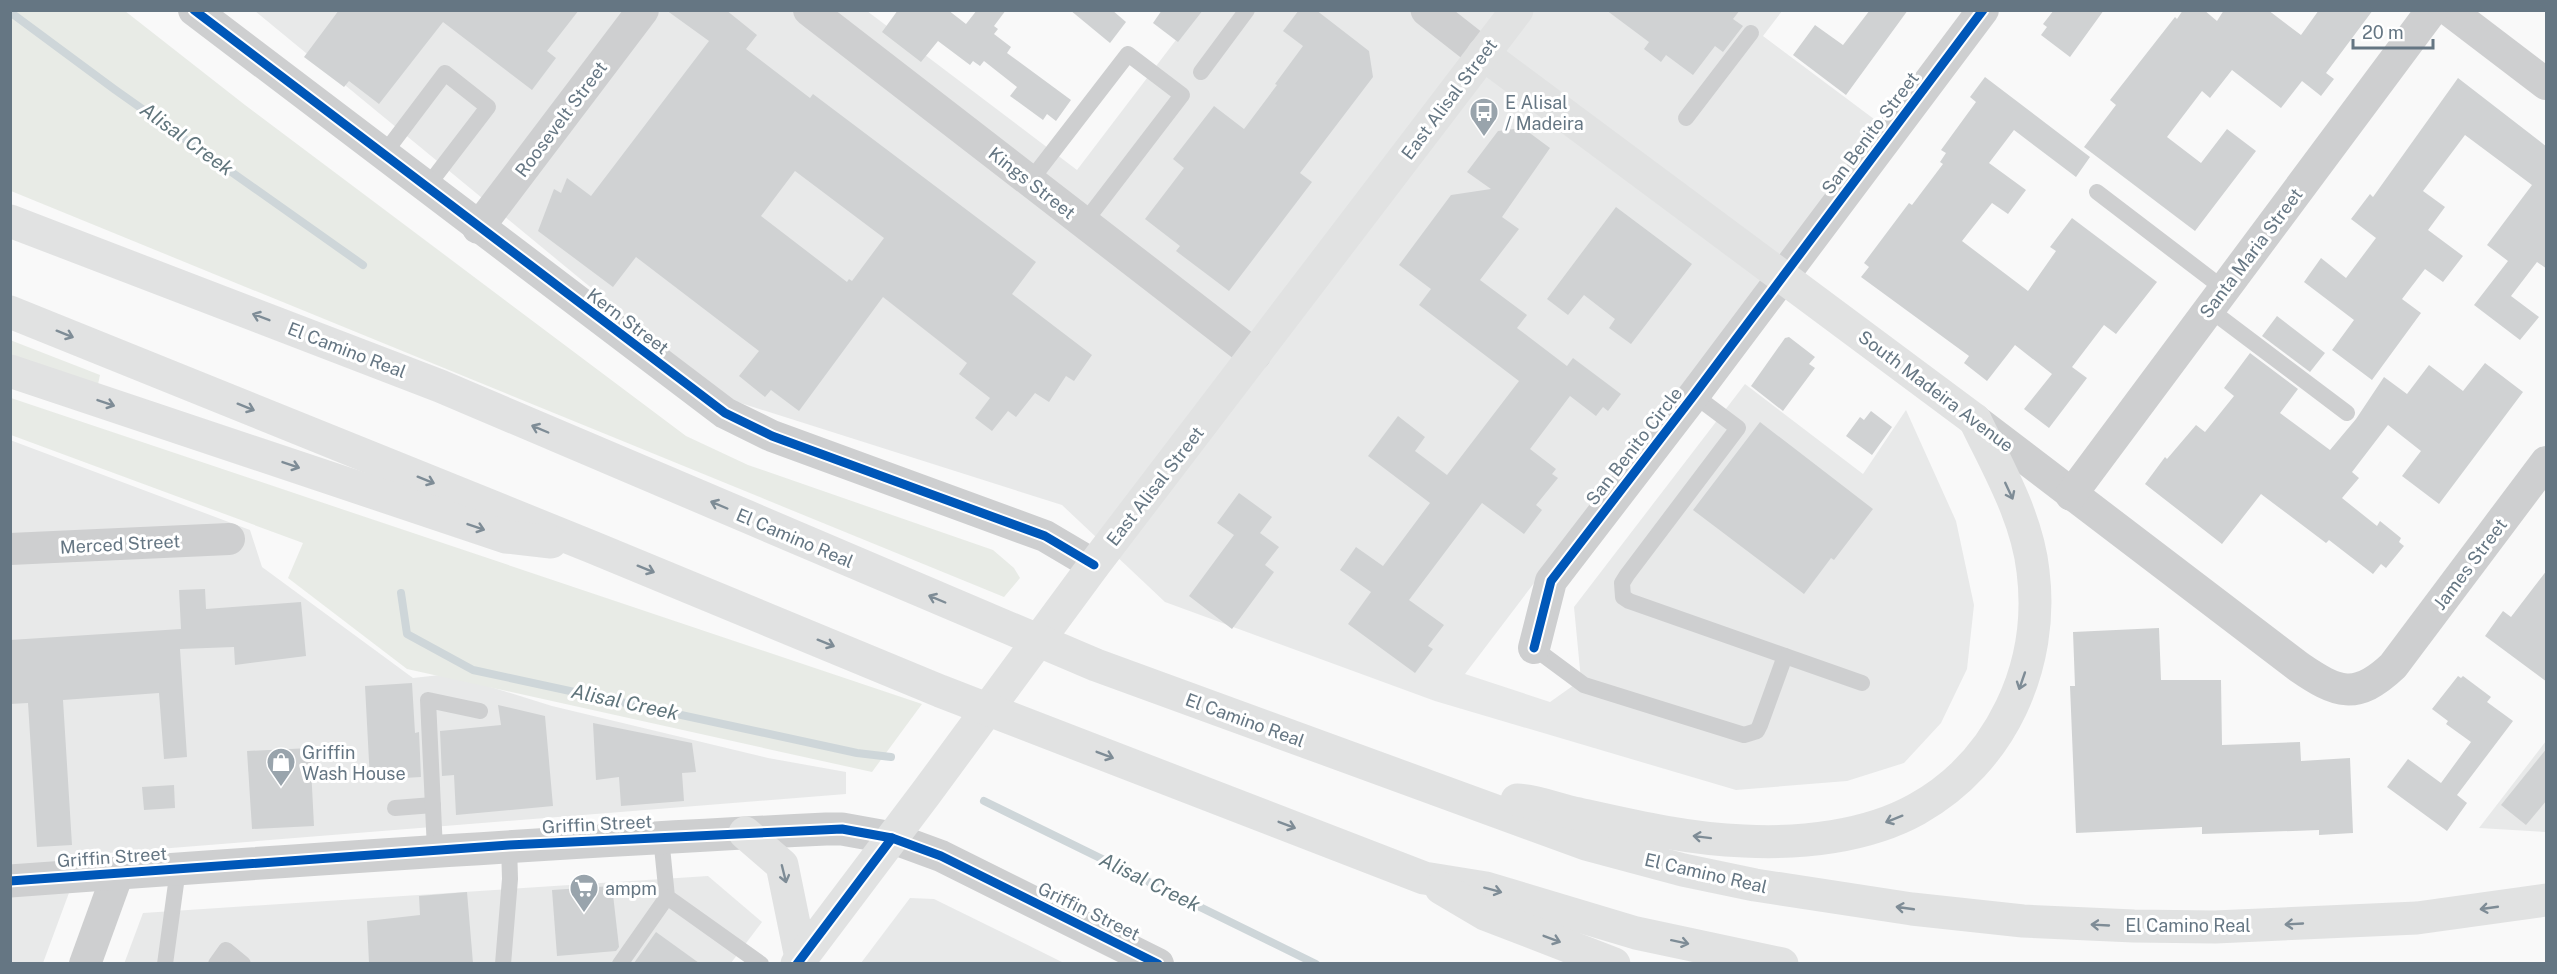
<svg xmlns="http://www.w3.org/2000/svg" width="2557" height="974" font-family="'Public Sans',sans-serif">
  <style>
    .built { fill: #e8e9e9 }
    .green { fill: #e8ebe6 }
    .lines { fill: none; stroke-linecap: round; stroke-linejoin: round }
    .stream { stroke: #ced6d9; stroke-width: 8 }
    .building { fill: #d0d2d3; fill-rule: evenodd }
    .service { stroke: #cecfd0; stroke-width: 16 }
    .minor { stroke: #cecfd0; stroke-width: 32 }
    .tertiary { stroke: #cecfd0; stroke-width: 33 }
    .secondary { stroke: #e1e2e2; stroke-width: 33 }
    .motorway { stroke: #e1e2e2; stroke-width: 33 }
    .cycleway-casing { stroke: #fff; stroke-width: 13 }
    .cycleway { stroke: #0057b8; stroke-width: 9 }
    .oneway { stroke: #7e8c96 }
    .labels { text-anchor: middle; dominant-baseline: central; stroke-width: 6; stroke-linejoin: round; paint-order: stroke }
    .street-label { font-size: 18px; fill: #657683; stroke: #fff }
    .poi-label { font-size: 18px; fill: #657683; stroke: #fff; text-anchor: start }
    .water-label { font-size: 20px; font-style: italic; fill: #60757c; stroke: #fff }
  </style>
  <rect width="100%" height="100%" fill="#f9f9f9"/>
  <g class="built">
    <path d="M255,11H867L1077,170L1198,11H1782L1763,36L1882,125L1465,674L1550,702L1581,680L1574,607L1745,384L1863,474L1906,410L1956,521L1974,605L1967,669L1941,723L1904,763L1847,781L1736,790L1435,701L1165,602L1062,505L725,398Z"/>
    <path d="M10,440L250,530L262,567L413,678L449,674L552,706L768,758L846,772V794L83,855L43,963H11Z"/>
    <path d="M2546,741V832L2479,828Z"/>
    <path d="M708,876L762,922L731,963L124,964L143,913Z"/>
    <path d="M910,898L934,899L1064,963H861Z"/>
  </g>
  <g class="green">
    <path d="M10,11H125L245,105L686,436L748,465L993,550L1014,568L1020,578L1004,597L11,191Z"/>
    <path d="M10,340L100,375L97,389L11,361Z"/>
    <path d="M11,398L922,704L872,772L407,669L288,578L303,543L11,435Z"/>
  </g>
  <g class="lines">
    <g class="stream">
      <path d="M10,12L114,89L363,265"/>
      <path d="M401,593L407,634L473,670L857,753L891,757"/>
      <path d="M984,801L1316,964"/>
    </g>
  </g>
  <g class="building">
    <path d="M339,10H579L547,51L556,58L532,90L443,22L379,104L349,81L344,87L304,57Z"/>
    <path d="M666,10H726L757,35L746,49L810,98L813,94L1036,262L1012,294L1092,355L1074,381L1066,376L1049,402L1035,393L1016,417L1008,411L992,431L975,418L990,398L959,374L967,363L883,297L799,411L771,390L765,397L739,376L759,351L636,257L613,287L538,231L554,189L561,193L567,178L591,196L709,41ZM795,171L884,238L852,281L849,279L847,282L761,216Z"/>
    <path d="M898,10H948L966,24L977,10H1006L994,26L998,29L994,34L1011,47L1007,53L1071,100L1056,121L1047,114L1043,120L1010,96L1017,87L984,61L980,66L973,61L970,65L938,41L921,62L882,32Z"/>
    <path d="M1070,10H1112L1126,22L1110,43Z"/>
    <path d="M1162,10H1203L1178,42L1153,23Z"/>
    <path d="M1299,10H1316L1369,51L1373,77L1300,173L1312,182L1229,291L1176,251L1180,246L1145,219L1184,168L1173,159L1214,106L1244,129L1277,85L1275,84L1303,46L1283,31Z"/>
    <path d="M1606,10H1740L1733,19L1743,26L1723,52L1715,46L1693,75L1666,55L1661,62L1644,49L1649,42Z"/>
    <path d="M1870,10H1908L1846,95L1793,55L1815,25L1843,45Z"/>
    <path d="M2054,10H2104L2070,57L2041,35L2047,27L2043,24Z"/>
    <path d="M2183,10H2204L2217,21L2224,10H2268L2301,35L2319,10H2373L2326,73L2334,79L2321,96L2302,81L2281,108L2232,70L2210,98L2202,91L2167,137L2201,163L2227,129L2256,151L2195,231L2084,147L2116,105L2110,100L2175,17L2177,19Z"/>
    <path d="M1985,77L2090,157L2076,177L2014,130L1989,163L2026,190L2008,214L1992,203L1962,241L2028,291L2056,251L2050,247L2072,218L2157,282L2116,334L2104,325L2072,367L2087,378L2049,428L2024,409L2052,374L2015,345L1987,381L1964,363L1969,356L1861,277L1869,267L1864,263L1909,203L1912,205L1943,164L1940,162L1946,153L1941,150L1976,102L1970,97Z"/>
    <path d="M2458,78L2547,147V269L2537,262L2511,296L2539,317L2520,340L2474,305L2508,261L2487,245L2532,185L2465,135L2423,191L2445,207L2428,230L2463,256L2443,282L2425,269L2402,299L2421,313L2372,380L2332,350L2354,320L2304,282L2321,258L2346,278L2376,238L2351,219L2370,194L2373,197Z"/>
    <path d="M1523,128L1550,148L1502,217L1519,229L1480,280L1527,315L1517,328L1567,366L1573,358L1621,394L1608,411L1603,407L1596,416L1570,396L1530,449L1556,469L1552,474L1558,478L1536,505L1542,510L1524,534L1482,503L1409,600L1444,625L1428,646L1433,649L1415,673L1348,624L1371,592L1340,570L1356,547L1383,566L1430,503L1368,456L1398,416L1425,437L1415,451L1447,475L1519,381L1419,305L1431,289L1399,265L1451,195L1491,189L1467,172L1498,131Z"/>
    <path d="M1616,207L1692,264L1631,344L1609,328L1615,319L1584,295L1568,315L1547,299Z"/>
    <path d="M2277,316L2325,353L2310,372L2262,336Z"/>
    <path d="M1789,337L1815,357L1809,364L1815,368L1783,411L1751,386L1785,338Z"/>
    <path d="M2250,353L2298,389L2280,413L2330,450L2356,419L2384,377L2407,394L2429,365L2463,391L2485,363L2523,392L2439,504L2402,476L2421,451L2388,425L2352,472L2359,478L2342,498L2377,526L2380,521L2401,538L2399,542L2404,546L2386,568L2381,564L2373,574L2329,540L2326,543L2261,494L2222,544L2145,484L2165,457L2167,459L2196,425L2205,432L2234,396L2224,388Z"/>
    <path d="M1871,411L1892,427L1872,455L1846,436L1860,417L1864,420Z"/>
    <path d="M1760,422L1873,509L1834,560L1831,558L1804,594L1693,510Z"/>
    <path d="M1239,493L1272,517L1260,533L1279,547L1265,565L1274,572L1232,629L1189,596L1234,535L1217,523Z"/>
    <path d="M2547,570V682L2485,636L2503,611L2511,617Z"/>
    <path d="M205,589L206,609L301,602L306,656L235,665L234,647L180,649L187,757L164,759L159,693L63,700L72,845L37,847L28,703L10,704V640L181,629L179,590Z"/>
    <path d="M2159,628L2161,680H2221L2222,745L2300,742L2301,761L2350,758L2353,833L2319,835V830L2202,834V827L2076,833L2070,686H2075L2073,632Z"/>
    <path d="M2458,676L2461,678L2463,676L2491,697L2487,702L2513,721L2457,795L2467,803L2447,831L2387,787L2408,759L2441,783L2471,742L2446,724L2448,721L2432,709Z"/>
    <path d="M412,683L415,733L419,732L421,777L370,780L365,686Z"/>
    <path d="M498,705L545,716L553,806L456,815L454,775L442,776L440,731L501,725Z"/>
    <path d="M593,723L692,743L696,772L682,773L684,801L621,806L619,777L596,780Z"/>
    <path d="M310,748L314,826L252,829L247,751Z"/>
    <path d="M2547,748V800L2526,825L2501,805Z"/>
    <path d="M174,785L175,808L144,810L142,787Z"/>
    <path d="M612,886L619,947L616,951L557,956L552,890Z"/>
    <path d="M467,892L473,963H369L367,921L420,915L419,896Z"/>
    <path d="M656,932L699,963H634Z"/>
  </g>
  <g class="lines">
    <g class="service">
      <path d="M1201,72L1247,10"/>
      <path d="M1686,118L1751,33"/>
      <path d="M383,155L445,73L488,107L426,188"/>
      <path d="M1030,181L1128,54L1182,95L1084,223"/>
      <path d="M2097,192L2224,289"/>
      <path d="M2209,309L2347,413"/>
      <path d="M1694,395L1738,428L1627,575L1622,583L1623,597L1629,601L1862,683"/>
      <path d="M1534,648L1584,685L1744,735L1757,731L1760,725L1785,656"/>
      <path d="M395,808L433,805"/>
      <path d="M661,837L667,897L761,964"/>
      <path d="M435,850L428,700L480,711"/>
      <path d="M165,964L178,869"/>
      <path d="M216,964L226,950L243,964"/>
      <path d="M503,964L510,879L509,845"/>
      <path d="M620,964L667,897"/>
    </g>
    <g class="minor">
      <path d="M194,10L725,413L772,436L1045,536L1094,565"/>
      <path d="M809,10L1255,355"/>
      <path d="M2449,10L2546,84"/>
      <path d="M478,228L643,10"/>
      <path d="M1975,420L2299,667C2337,693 2356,701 2393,666L2546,462"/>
      <path d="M2071,495L2432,10"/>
      <path d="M10,549L229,539"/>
      <path d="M1534,648L1551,581L1694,395L1983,10"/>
      <path d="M892,838L941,856L1158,964"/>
      <path d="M85,964L118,873"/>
    </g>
    <g class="tertiary">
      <path d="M1427,10L1483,54"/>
      <path d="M10,881C282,861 554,842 826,829H842L892,838"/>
    </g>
    <g class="secondary">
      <path d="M1483,54L1975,420"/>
      <path d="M745,833L782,865L801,958"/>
      <path d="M797,964L926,793L1094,565L1517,10"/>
    </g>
    <g class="motorway">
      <path d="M10,221L440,386L1096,665L1586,844L1683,870L1755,885L1912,909L2023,921L2134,926L2215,927L2417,918L2546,900"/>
      <path d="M10,312L592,547L940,691L1424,878L1486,888L1636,933L1782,964"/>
      <path d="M10,371L506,537L551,542"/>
      <path d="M1517,800C1538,801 1558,810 1579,814C1633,826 1688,839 1744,841C1800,844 1867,837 1917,809C2001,762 2045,666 2033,571C2027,517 1998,468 1975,420"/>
      <path d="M1441,888L1485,914L1614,964"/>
    </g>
    <g class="cycleway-casing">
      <g id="cycleway">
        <path d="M194,10L725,413L772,436L1045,536L1094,565"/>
        <path d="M1534,648L1551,581L1694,395L1983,10"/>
        <path d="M10,881L509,845L842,829L892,838L941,856L1158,964"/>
        <path d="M797,964L892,838"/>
      </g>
    </g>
    <use href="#cycleway" class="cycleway"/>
  </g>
  <defs><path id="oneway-shaft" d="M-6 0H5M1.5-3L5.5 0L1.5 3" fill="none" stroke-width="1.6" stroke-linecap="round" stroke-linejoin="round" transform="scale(1.5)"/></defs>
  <g class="oneway">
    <use href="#oneway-shaft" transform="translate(261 317) rotate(-159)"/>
    <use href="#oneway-shaft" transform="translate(65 334) rotate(22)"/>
    <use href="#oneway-shaft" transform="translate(106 403) rotate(19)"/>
    <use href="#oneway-shaft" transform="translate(246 407) rotate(22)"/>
    <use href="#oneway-shaft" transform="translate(540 429) rotate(-157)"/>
    <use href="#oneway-shaft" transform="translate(291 465) rotate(19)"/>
    <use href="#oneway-shaft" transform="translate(426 480) rotate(22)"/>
    <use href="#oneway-shaft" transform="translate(2009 491) rotate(65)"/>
    <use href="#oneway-shaft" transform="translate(719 505) rotate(-157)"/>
    <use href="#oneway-shaft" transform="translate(476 527) rotate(19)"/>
    <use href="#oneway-shaft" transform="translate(646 569) rotate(22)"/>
    <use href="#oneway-shaft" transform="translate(937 599) rotate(-157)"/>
    <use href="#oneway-shaft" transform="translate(826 643) rotate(22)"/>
    <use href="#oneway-shaft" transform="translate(2022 681) rotate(109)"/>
    <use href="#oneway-shaft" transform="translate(1105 755) rotate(21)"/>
    <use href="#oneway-shaft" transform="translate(1894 819) rotate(158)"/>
    <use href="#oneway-shaft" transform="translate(1287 825) rotate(21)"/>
    <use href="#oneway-shaft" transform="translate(1702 837) rotate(-173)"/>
    <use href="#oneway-shaft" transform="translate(784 874) rotate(76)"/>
    <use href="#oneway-shaft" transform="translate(1493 890) rotate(15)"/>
    <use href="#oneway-shaft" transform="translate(1905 908) rotate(-172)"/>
    <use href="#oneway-shaft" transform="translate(2489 908) rotate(172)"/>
    <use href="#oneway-shaft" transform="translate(2294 924) rotate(177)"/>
    <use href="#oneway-shaft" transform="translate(2100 925) rotate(-177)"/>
    <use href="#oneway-shaft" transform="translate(1552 939) rotate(21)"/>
    <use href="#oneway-shaft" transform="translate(1680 942) rotate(12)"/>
  </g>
  <defs>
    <g id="bus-pin" transform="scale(1.5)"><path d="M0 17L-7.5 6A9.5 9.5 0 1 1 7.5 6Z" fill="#99a4ac" stroke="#fff"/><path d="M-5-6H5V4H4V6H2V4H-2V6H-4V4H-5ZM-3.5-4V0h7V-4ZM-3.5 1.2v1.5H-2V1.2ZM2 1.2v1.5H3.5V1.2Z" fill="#fff"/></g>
    <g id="shop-pin" transform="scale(1.5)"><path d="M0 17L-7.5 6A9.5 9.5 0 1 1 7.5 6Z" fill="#99a4ac" stroke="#fff"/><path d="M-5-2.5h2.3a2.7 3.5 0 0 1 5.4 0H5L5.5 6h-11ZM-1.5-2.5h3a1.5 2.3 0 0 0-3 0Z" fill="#fff"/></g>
    <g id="supermarket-pin" transform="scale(1.5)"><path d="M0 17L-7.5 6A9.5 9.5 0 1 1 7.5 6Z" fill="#99a4ac" stroke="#fff"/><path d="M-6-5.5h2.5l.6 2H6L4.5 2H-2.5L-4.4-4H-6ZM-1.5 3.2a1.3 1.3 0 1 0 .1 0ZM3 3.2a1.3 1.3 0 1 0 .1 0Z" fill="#fff"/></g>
  </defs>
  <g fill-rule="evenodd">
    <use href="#bus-pin" x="1484" y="112"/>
    <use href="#shop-pin" x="281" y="762"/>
    <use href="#supermarket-pin" x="584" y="888"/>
  </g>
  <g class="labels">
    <g class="street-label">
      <text transform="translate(1449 99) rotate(-53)">East Alisal Street</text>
      <text transform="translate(561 119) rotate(-53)">Roosevelt Street</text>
      <text transform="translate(1870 133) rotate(-53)">San Benito Street</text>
      <text transform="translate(1032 183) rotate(38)">Kings Street</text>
      <text transform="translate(2251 253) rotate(-53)">Santa Maria Street</text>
      <text transform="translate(628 321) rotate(37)">Kern Street</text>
      <text transform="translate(347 350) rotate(21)">El Camino Real</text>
      <text transform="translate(1936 391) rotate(37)">South Madeira Avenue</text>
      <text transform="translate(1634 446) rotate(-52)">San Benito Circle</text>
      <text transform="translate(1155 486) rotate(-52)">East Alisal Street</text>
      <text transform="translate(795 538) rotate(23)">El Camino Real</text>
      <text transform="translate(120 544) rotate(-3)">Merced Street</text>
      <text transform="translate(2470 564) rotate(-53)">James Street</text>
      <text transform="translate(1245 720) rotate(20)">El Camino Real</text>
      <text transform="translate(597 824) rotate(-3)">Griffin Street</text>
      <text transform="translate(112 857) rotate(-4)">Griffin Street</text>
      <text transform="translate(1706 873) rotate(13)">El Camino Real</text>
      <text transform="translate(1089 911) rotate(26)">Griffin Street</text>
      <text x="2188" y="925">El Camino Real</text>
    </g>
    <g class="poi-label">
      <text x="1505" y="102">E Alisal<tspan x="1505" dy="21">/ Madeira</tspan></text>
      <text x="302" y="752">Griffin<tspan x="302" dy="21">Wash House</tspan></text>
      <text x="605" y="888">ampm</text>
    </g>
    <g class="water-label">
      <text transform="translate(187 139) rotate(36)">Alisal Creek</text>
      <text transform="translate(625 702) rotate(12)">Alisal Creek</text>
      <text transform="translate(1150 882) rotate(26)">Alisal Creek</text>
    </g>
  </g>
  <rect width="2557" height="974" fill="none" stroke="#657683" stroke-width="24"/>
  <path d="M2353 39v9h80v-9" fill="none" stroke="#657683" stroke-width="3"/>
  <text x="2362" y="39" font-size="18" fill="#657683" stroke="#ffffff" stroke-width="4.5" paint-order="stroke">20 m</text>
</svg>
